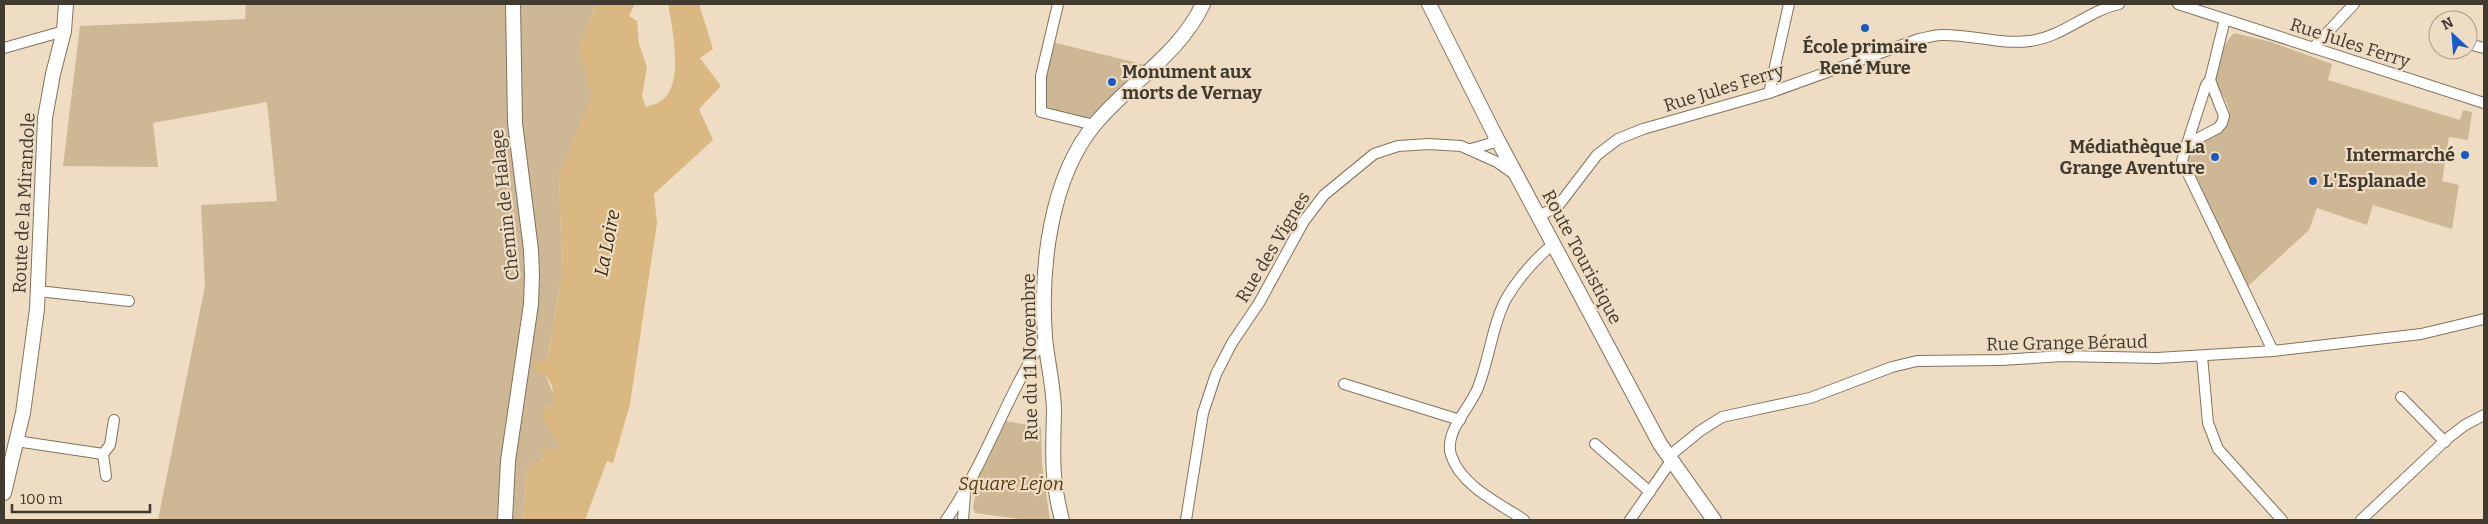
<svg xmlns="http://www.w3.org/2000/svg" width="2488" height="524" font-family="Bitter,serif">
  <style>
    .green { fill: #cdb795 }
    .water { fill: #dab882 }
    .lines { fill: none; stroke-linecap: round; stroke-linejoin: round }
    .street-casing { stroke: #83735b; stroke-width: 12 }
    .secondary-casing { stroke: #83735b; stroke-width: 16 }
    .street { stroke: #fff; stroke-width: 10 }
    .secondary { stroke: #fff; stroke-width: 14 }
    .poi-dot { fill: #165bc6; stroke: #efddc3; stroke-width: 2 }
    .labels { text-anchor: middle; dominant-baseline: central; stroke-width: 4.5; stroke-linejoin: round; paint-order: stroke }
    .street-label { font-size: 18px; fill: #413a2f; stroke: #efddc3 }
    .poi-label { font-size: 18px; font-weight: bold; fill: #413a2f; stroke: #efddc3; text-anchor: start }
    .park-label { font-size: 18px; font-style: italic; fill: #513a0f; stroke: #efddc3 }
    .water-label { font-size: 19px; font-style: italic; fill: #3a2b12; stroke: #efddc3 }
  </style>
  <rect width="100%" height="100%" fill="#efddc3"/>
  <g class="green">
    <path d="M246,4H596L579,48L593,95L559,174L562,273L545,373L556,401L555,406L544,408L562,447L527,469L523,520H158L205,286L201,205L277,201L267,102L153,123L158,167L63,166L80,26L245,19Z"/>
    <path d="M2234,33L2271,42L2332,64L2328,80L2460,120L2463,110L2472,112L2468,140L2449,137L2442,181L2459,185L2452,229L2373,205L2367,225L2317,208L2309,230L2247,287L2188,162C2188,137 2218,140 2228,121C2235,107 2217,91 2215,78C2213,63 2225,42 2234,33Z"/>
    <path d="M1052,42L1146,65L1090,119L1046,109L1045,77Z"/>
    <path d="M1005,421L1041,427L1042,464L1050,520H1028L975,513L973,508L975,496L970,495Z"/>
  </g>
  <path class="water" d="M596,4H635L629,16L637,21L639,44L647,67L642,96L646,107C651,105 657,104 661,101C685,86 672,27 668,4H699L713,49L700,58L721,86L699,109L713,140L654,194L657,223L630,404L613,463L607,461L585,520H523L527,469L534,461L543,460L541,446L555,450L561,447L543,420L544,408L555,406L552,386L545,373H536L535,364L548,357L562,273L559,174L592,95L579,48Z"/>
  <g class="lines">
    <g class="street-casing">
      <g id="street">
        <path d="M1058,4L1041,76V112L1094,125"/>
        <path d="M2178,4L2484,103"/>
        <path d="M2225,19L2210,80L2224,116L2222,123L2218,128L2187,144L2182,161L2273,351"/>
        <path d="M2468,44L2484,48"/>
        <path d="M4,48L64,31"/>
        <path d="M2313,48L2354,4"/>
        <path d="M1769,93L1789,4"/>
        <path d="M2187,144L2206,85L2210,80"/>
        <path d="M1471,149L1492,143L1495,135"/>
        <path d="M1539,216L1558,206L1597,155L1618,139L1643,129L1769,93L1919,39C1926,38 1934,35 1941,35C1971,34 2000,45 2030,41C2063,37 2087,11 2119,4"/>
        <path d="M38,291L129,301"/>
        <path d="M2202,356L2208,423L2218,449L2282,520"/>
        <path d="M1344,384L1460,420"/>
        <path d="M2401,397L2445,442"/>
        <path d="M16,441L103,454"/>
        <path d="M1595,444L1650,492"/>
        <path d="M1668,457L1700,431L1722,417L1810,398L1892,367L1917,361L2001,360L2063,356L2157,358L2273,351L2421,334L2484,319"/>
        <path d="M106,476L103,454L110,445L114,420"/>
        <path d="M946,520C986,463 1006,395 1045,337"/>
        <path d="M963,520L965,494"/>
        <path d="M1186,520L1203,413L1216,374L1232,343L1259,303L1304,221L1324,195L1374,154L1398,146L1429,144L1461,146L1497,162L1514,174"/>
        <path d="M1524,520C1499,503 1461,486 1451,455C1444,433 1468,410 1477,390C1489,362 1492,325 1506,299C1519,277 1534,260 1553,244"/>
        <path d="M1630,520L1671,461"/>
        <path d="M2361,520L2448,438L2465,425L2484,415"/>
      </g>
    </g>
    <g class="secondary-casing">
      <g id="secondary">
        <path d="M1429,4L1495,135L1660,444L1714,520"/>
        <path d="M4,493L23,413L37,309L45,118L53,74L64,31L66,4"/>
        <path d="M505,520L508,461L531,304L532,275L531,250L515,123L513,4"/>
        <path d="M1062,520C1051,478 1053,454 1054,412C1054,387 1047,361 1045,337C1040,268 1050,178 1095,124C1129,83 1180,54 1203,4"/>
      </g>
    </g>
    <use href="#street" class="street"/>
    <use href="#secondary" class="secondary"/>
  </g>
  <g class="poi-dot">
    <circle cx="1865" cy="28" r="5"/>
    <circle cx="1112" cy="82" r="5"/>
    <circle cx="2465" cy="155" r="5"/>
    <circle cx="2215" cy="157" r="5"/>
    <circle cx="2313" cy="181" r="5"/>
  </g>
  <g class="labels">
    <g class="street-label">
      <text transform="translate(2350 43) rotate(18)">Rue Jules Ferry</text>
      <text transform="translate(1724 88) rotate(-17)">Rue Jules Ferry</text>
      <text transform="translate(24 203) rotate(-87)">Route de la Mirandole</text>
      <text transform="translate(505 205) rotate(-96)">Chemin de Halage</text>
      <text transform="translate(1273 247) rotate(-59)">Rue des Vignes</text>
      <text transform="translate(1582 257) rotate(62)">Route Touristique</text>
      <text transform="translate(2067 343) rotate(-1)">Rue Grange Béraud</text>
      <text transform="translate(1030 357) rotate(-91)">Rue du 11 Novembre</text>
    </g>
    <g class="poi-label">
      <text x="1865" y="47" text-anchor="middle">École primaire<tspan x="1865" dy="21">René Mure</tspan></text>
      <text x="1122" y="72">Monument aux<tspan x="1122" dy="21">morts de Vernay</tspan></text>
      <text x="2205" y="147" text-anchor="end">Médiathèque La<tspan x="2205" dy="21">Grange Aventure</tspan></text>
      <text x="2455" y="155" text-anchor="end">Intermarché</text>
      <text x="2323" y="181">L'Esplanade</text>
    </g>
    <g class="park-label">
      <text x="1011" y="484">Square Lejon</text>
    </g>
    <g class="water-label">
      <text transform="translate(607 243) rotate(-79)">La Loire</text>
    </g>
  </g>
  <rect width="2488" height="524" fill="none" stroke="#413a2f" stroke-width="10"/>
  <g transform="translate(2453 35) rotate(334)"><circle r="24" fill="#efddc3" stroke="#a99c88"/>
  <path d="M0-4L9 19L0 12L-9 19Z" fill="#165bc6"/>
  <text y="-8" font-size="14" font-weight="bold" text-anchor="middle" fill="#413a2f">N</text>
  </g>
  <path d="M12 504v8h138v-8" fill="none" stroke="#413a2f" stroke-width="2.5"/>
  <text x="20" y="504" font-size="15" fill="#413a2f" stroke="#efddc3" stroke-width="4" paint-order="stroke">100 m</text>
</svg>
